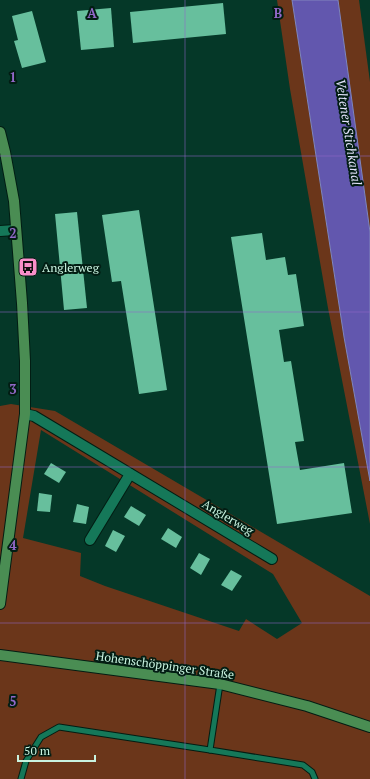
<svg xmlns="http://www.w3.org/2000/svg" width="370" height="779" font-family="'PT Serif',serif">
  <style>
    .green { fill: #6b361a; fill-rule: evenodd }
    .water { fill: #6257ae; stroke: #8186bd }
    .building { fill: #67bf9d }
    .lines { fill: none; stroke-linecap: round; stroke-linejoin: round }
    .lane-casing { stroke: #021d13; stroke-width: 7 }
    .street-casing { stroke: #021d13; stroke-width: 12 }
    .secondary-casing { stroke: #021d13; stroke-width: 12 }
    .lane { stroke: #157859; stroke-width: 5 }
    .street { stroke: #157859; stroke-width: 10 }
    .secondary { stroke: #4a8d53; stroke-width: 10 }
    .grid { fill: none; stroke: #9268c9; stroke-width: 1; stroke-opacity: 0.55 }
    .labels { text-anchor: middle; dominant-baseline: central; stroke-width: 4; stroke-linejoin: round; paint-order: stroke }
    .poi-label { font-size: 12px; fill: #c9f3e0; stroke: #021d13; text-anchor: start }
    .street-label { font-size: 12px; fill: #c9f3e0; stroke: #021d13 }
    .water-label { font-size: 13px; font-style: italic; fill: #e2e2fa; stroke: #021d13 }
    .grid-label { font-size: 13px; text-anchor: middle; font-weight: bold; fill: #9268c9; stroke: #021d13; stroke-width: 4; stroke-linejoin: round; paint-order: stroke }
  </style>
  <rect width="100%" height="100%" fill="#053828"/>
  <g class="green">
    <path d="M277,0H292L344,337L370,481V524L328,308L290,89Z"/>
    <path d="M338,0H359L370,82V232Z"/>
    <path d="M11,404L55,411L370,596V779H0V406ZM41,430L273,574L302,623L277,639L246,619L239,631L105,586L80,576L81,553L23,538Z"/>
  </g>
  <path class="water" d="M292,0H338L370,232V481L344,337Z"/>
  <g class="building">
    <path d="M223,3L226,34L133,43L130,12Z"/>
    <path d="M111,8L114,47L81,50L77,11Z"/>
    <path d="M32,11L46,62L22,68L14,41L18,40L12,16Z"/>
    <path d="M139,210L167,390L139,394L121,281L112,282L102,215Z"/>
    <path d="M77,212L87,308L64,310L55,214Z"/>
    <path d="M262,233L266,260L285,257L288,275L296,274L304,326L279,330L284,362L291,361L304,441L295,442L300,470L344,463L352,513L277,524L231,237Z"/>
    <path d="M51,463L66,472L59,483L44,474Z"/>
    <path d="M39,493L52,495L50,512L37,511Z"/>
    <path d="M77,504L89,507L86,524L73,522Z"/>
    <path d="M131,506L146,515L139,526L124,517Z"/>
    <path d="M168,528L182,537L176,548L161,539Z"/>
    <path d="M113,530L125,536L116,552L105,546Z"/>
    <path d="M199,553L210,559L201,575L190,568Z"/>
    <path d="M231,570L242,576L232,591L221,585Z"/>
  </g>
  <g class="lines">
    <g class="lane-casing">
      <g id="lane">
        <path d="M220,684L210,750L303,765L312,772L315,779"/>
        <path d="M21,779L26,761L41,737L59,727L210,750"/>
      </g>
    </g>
    <g class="street-casing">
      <g id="street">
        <path d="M0,231L15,230"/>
        <path d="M25,414L34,416L272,559"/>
        <path d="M90,540L130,474"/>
      </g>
    </g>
    <g class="secondary-casing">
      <g id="secondary">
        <path d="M0,132L5,152L14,201L22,303L25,361V414L0,604"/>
        <path d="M0,655L220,684L307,706L370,727"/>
      </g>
    </g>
    <use href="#lane" class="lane"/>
    <use href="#street" class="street"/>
    <use href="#secondary" class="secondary"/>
  </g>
  <path class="grid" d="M185,0V779M0,156H370M0,312H370M0,467H370M0,623H370"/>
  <defs>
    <g id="bus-square" transform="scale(1)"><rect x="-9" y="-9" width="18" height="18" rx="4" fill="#f98fca" stroke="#021d13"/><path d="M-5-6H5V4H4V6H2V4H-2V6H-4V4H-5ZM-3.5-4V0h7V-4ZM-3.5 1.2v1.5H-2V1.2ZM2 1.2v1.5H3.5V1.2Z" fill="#111"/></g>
  </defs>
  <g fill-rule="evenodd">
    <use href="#bus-square" x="28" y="267"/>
  </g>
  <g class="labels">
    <g class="poi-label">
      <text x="42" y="267">Anglerweg</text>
    </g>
    <g class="street-label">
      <text transform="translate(228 517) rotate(31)">Anglerweg</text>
      <text transform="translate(165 665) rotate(8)">Hohenschöppinger Straße</text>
    </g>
    <g class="water-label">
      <text transform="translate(349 132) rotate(81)">Veltener Stichkanal</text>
    </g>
  </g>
  <g class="grid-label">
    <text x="92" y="18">A</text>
    <text x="278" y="18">B</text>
    <text x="13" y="82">1</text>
    <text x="13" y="238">2</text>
    <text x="13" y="394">3</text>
    <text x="13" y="550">4</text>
    <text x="13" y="706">5</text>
  </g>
  <path d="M18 755v6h77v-6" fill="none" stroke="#c9f3e0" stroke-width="2"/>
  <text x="24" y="755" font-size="12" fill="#c9f3e0" stroke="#021d13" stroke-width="3" paint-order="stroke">50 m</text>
</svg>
